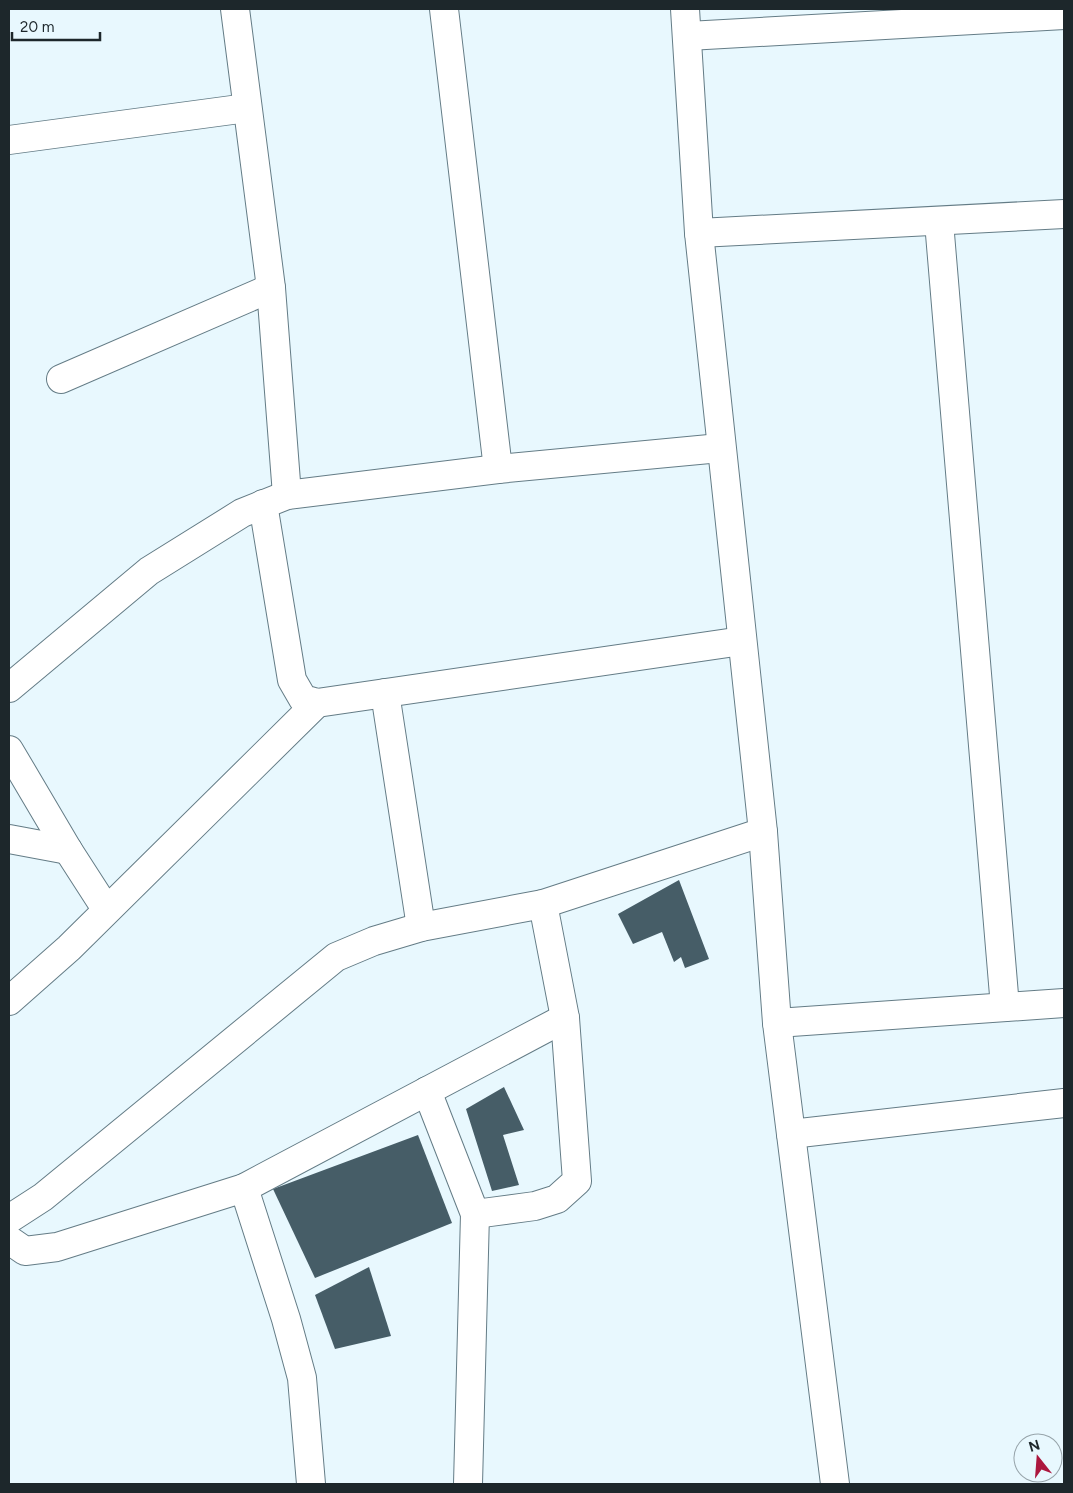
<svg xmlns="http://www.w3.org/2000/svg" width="1073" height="1493" font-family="Figtree,sans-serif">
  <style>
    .building { fill: #465d67 }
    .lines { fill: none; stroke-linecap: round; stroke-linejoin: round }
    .minor-casing { stroke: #647c86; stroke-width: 30 }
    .minor { stroke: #fff; stroke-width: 28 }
  </style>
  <rect width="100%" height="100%" fill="#e8f8fe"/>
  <g class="building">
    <path d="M679,880L709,959L685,968L681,957L674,962L662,932L633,944L618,914Z"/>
    <path d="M504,1087L524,1130L503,1135L519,1185L492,1191L466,1109Z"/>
    <path d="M418,1135L452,1223L315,1278L273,1189Z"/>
    <path d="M369,1267L391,1336L335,1349L315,1295Z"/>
  </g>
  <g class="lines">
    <g class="minor-casing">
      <g id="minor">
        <path d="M235,9L271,288L287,495"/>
        <path d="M444,9L498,469"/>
        <path d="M685,9L699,233L763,832L777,1023L835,1484"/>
        <path d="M688,36L1064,15"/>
        <path d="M9,140L247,108"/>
        <path d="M939,222L1005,1007"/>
        <path d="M699,233L1064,214"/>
        <path d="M61,379L271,288"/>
        <path d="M263,504L292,680L303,699L317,703L742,641"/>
        <path d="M9,688L149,571L242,513L287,495L498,469L720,448"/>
        <path d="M385,693L421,927"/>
        <path d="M9,750L68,850L106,909"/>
        <path d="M9,839L68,850"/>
        <path d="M9,1001L69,948L317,703"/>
        <path d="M777,1023L1064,1003"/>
        <path d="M427,1091L475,1214L468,1484"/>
        <path d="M791,1134L1064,1103"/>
        <path d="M244,1188L286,1319L302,1378L311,1484"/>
        <path d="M475,1214L535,1206L557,1199L577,1181L565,1018L543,904"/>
        <path d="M9,1219L43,1197L336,957L374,941L421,927L543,904L763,832"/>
        <path d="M9,1240L25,1251L57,1247L244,1188L565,1018"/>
      </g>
    </g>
    <use href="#minor" class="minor"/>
  </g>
  <rect width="1073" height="1493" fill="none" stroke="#1d272b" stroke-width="20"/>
  <g transform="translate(1038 1458) rotate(343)"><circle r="24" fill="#e8f8fe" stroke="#97a4aa"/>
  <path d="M0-4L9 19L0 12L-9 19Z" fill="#ac173e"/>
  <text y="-8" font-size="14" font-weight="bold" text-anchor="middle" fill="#1d272b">N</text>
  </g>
  <path d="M12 32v8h88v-8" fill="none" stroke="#1d272b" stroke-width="2.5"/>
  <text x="20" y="32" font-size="15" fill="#1d272b" stroke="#e8f8fe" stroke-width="4" paint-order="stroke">20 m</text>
</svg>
